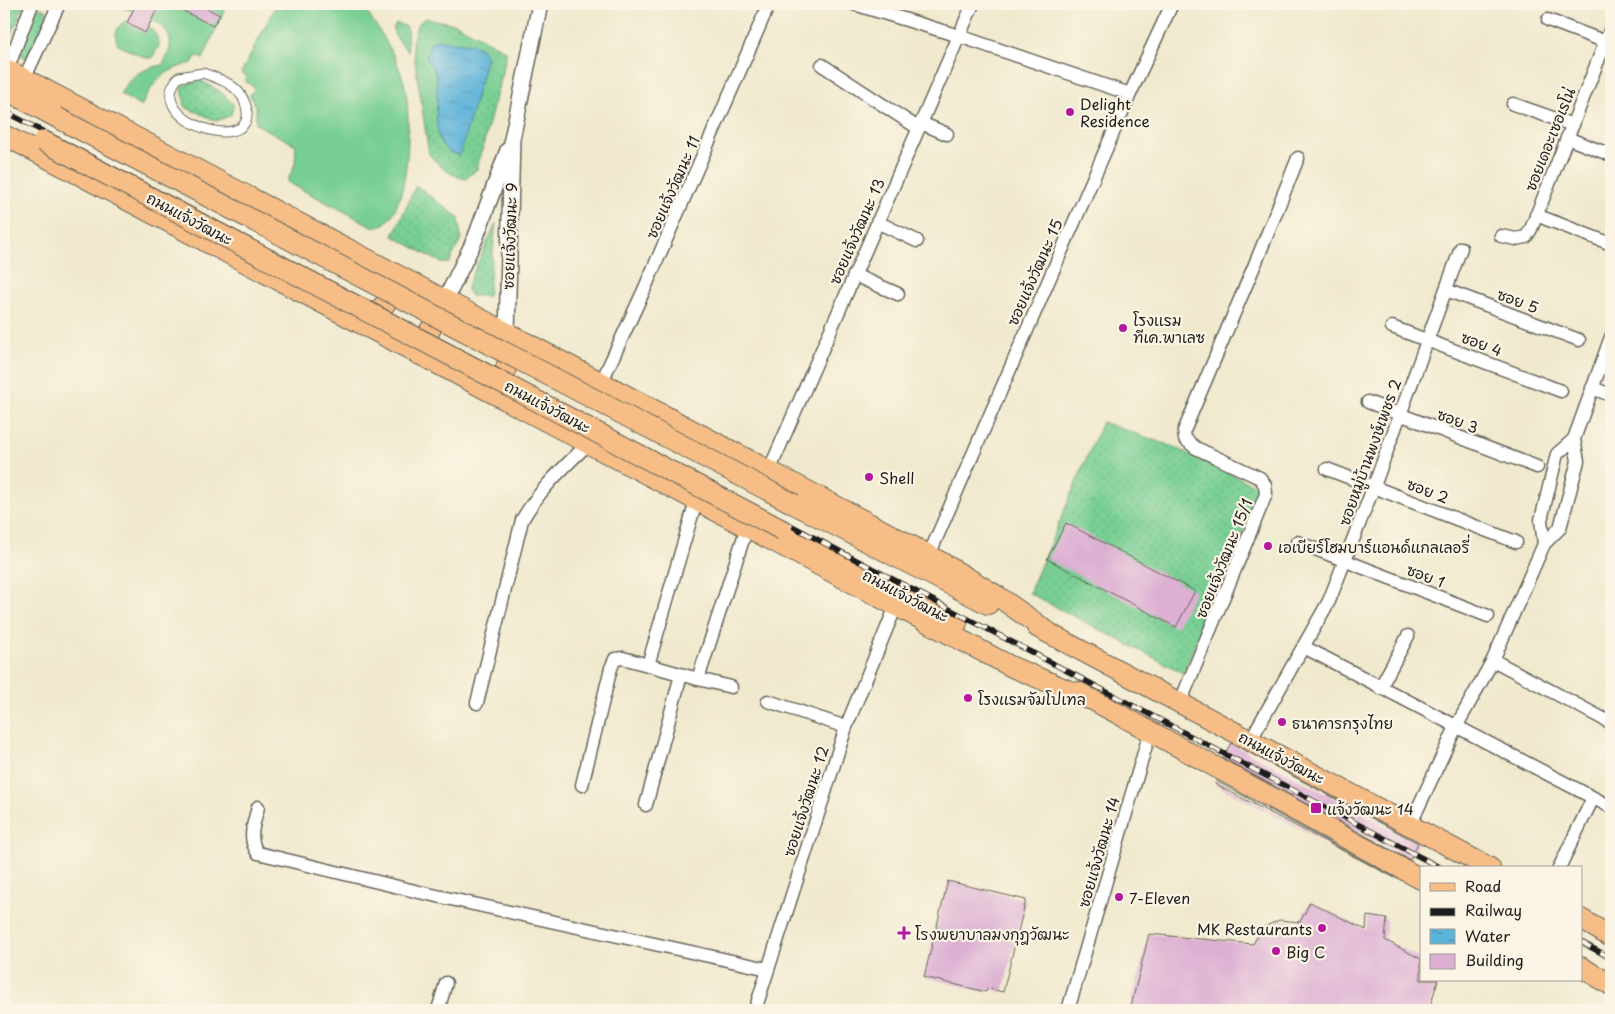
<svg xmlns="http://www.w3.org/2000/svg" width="1615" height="1014" font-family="'Playpen Sans','Playpen Sans Thai',sans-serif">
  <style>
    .grass { fill: url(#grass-dots); stroke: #4a7658 }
    .garden { fill: #78cf93; stroke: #4a7658 }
    .water { fill: url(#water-ripples); stroke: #3c687b }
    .building { fill: #dcafd3 }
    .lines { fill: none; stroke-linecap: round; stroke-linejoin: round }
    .pedestrian-casing { stroke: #66645a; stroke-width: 11 }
    .minor-casing { stroke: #66645a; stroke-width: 15 }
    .tertiary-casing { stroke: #66645a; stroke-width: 18 }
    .primary-casing { stroke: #66645a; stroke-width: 22 }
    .pedestrian { stroke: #fff; stroke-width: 9 }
    .minor { stroke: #fff; stroke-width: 12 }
    .tertiary { stroke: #fff; stroke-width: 15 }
    .primary { stroke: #f6be86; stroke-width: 20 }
    .rail-casing { stroke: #1c1c1c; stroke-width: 5.5 }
    .rail { stroke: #fcf5e5; stroke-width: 4; stroke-dasharray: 11; stroke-linecap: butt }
    .primary-bridge-casing { stroke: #66645a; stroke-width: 22; stroke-linecap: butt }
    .primary-bridge { stroke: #f6be86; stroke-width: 20 }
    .poi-dot { fill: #b5179e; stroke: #fcf5e5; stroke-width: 2 }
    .labels { text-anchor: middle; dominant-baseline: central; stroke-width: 4.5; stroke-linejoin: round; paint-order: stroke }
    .poi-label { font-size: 15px; fill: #1c1c1c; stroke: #fcf5e5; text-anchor: start }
    .street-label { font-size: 15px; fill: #1c1c1c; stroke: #fcf5e5 }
  </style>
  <defs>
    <pattern id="grass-dots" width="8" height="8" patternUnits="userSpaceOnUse" patternTransform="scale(1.25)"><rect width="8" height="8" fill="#78cf93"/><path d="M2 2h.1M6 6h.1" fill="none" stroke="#67b17e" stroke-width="1.8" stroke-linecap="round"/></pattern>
    <pattern id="water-ripples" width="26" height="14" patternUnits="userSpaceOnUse" patternTransform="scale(1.25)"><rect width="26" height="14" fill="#5db4da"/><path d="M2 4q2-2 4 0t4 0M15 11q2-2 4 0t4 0" fill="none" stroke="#4c92b0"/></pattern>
  </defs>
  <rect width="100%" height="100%" fill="#fcf5e5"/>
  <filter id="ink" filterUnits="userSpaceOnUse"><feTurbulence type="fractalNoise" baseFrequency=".02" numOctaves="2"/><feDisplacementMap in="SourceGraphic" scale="10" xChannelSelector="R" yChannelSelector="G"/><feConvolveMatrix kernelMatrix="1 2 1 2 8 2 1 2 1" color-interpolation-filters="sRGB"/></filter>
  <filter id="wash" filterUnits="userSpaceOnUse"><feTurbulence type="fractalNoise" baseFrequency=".0096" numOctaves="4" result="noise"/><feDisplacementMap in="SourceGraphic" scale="20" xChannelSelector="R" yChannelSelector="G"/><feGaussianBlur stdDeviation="1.12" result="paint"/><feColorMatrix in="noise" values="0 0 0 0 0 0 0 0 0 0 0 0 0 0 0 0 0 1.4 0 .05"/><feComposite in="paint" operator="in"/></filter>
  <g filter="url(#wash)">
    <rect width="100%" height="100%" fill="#f0e9cd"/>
    <g class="grass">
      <path d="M6,4H25L4,49V10Z"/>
      <path d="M39,8L46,10L48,16L29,57H23L19,53L34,11Z"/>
      <path d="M425,18L456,24L506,51V57L477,169L466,179C449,175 440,167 429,154L412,42L417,25Z"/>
      <path d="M396,23L407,27L408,52L395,36L393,29Z"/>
      <path d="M200,80L221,92L234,105L231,115L217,121L185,107L182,86Z"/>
      <path d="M416,185L459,218L461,239L449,263H442L393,236Z"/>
      <path d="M496,223L488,296H471L467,290L468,284Z"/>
      <path d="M1102,422L1174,447L1258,487V496L1183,673L1029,593Z"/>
    </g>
    <g class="garden">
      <path d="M113,4H227L203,59L196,56L192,63C162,71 154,80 141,107L120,94C134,73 138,71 162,65C190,25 141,16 113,4Z"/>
      <path d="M277,4H359C376,21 400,62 405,87C411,113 412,226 374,227L287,182L295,164L296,145L256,124V107L250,95L255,88L245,81L248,77L241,73Z"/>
      <path d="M128,20C145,25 157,27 159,46L152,58H146L118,45C113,33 117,25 128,20Z"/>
    </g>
    <path class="water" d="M438,40L473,44L482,48L487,57L460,155C425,152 441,99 436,76C435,70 428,62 426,56L431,42Z"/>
    <g id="blocks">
      <g class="building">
        <path d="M136,4H160L145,33L127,23Z"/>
        <path d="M170,4H208L206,8L220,15L213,26Z"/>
        <path d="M1066,523L1195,591L1176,627L1047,559Z"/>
        <path d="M1231,743L1418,843L1410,860L1223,758Z"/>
        <path d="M1216,781L1395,878L1215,784Z"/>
        <path d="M948,881L1026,900L1003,992L987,988L986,992L924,977Z"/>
        <path d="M1310,902L1366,930L1367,916L1387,919L1385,940L1421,959V980H1438L1429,1010H1130L1149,934L1253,944L1262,928L1279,920L1300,922Z"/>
      </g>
    </g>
  </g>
  <g filter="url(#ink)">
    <use href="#blocks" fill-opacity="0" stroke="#66645a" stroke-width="1"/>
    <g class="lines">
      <g class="pedestrian-casing">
        <path id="pedestrian" d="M203,73C220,79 239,85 245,103C265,160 138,122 179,77Z"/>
      </g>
      <g class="minor-casing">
        <g id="minor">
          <path d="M854,4L959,36L1130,94"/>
          <path d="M1548,20L1606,42"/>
          <path d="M822,65L918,128"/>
          <path d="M7,70L32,4"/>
          <path d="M24,79L59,4"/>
          <path d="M1513,104L1573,125"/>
          <path d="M921,123L947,134"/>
          <path d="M1567,138L1611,155"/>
          <path d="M1536,215L1611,244"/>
          <path d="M877,222L917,241"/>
          <path d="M1501,236L1516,239L1526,237L1531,229L1611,28"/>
          <path d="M854,275L898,294"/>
          <path d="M1446,290L1579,340"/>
          <path d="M1392,327L1561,391"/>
          <path d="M601,383L644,290L769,4"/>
          <path d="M1592,388L1611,395"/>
          <path d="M1368,402L1537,467"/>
          <path d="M1327,469L1516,542"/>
          <path d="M769,471L973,4"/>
          <path d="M1297,542L1488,616"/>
          <path d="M1544,544L1541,520L1557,454L1574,439L1611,337"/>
          <path d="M929,555L1130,94L1172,4"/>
          <path d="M1304,647L1611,807"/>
          <path d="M1493,660L1611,723"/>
          <path d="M648,665L696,501"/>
          <path d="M698,679L731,687"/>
          <path d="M1380,688L1408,636"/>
          <path d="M768,701L846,727"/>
          <path d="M477,703L522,520C539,490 563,468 588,444"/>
          <path d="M1180,703L1266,494L1265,485L1260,478L1196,448L1185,439L1184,431L1258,257L1298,158"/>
          <path d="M1250,741L1329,601L1374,486L1461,248"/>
          <path d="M582,785L611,668L615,659L623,658L698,679L747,527"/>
          <path d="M646,805L681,675"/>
          <path d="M258,807C254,823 247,839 258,853L419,892L768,969"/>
          <path d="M1410,825L1456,727L1493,660L1544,544L1560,528L1578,461L1574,439"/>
          <path d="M1559,868L1593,798"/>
          <path d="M438,1010L446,983"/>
          <path d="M755,1010L846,727L896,606"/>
          <path d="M1068,1010L1150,732"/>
        </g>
      </g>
      <g class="tertiary-casing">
        <g id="tertiary">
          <path d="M445,301L475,239L508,150"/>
          <path d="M507,333L512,139L540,4"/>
        </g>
      </g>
      <g class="primary-casing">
        <g id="primary">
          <path d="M4,68L929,555L999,597L1048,632"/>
          <path d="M4,89L56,117"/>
          <path d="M4,135L1012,667L1089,699"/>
          <path d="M357,318C379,314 396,301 391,277"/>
          <path d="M418,354L444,303"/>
          <path d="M508,399C498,383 506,350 527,348"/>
          <path d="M794,504L988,604"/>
          <path d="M782,530L957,623"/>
          <path d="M1037,627L1490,868"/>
          <path d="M1078,692L1421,879"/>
          <path d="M1581,919L1611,937"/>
          <path d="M1581,967L1611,985"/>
        </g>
      </g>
      <use href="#pedestrian" class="pedestrian"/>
      <use href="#minor" class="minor"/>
      <use href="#tertiary" class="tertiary"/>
      <use href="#primary" class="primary"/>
      <g class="rail-casing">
        <g id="rail">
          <path d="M4,111L1441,868"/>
          <path d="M1581,942L1611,958"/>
        </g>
      </g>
      <use href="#rail" class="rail"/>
      <g class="primary-bridge-casing">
        <g id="primary-bridge">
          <path d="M56,117L794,504"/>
          <path d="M43,141L782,530"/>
        </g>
      </g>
      <use href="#primary-bridge" class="primary-bridge"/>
    </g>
  </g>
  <g class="poi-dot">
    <circle cx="1070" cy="112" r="5"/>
    <circle cx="1123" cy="328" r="5"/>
    <circle cx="869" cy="477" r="5"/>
    <circle cx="1268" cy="546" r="5"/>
    <circle cx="968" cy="698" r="5"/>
    <circle cx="1282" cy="722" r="5"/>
    <rect x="1310" y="802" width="12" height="12" rx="2.5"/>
    <circle cx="1119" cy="897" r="5"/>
    <circle cx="1322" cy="928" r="5"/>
    <path d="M901.5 925.5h5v5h5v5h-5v5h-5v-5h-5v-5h5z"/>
    <circle cx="1276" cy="951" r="5"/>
  </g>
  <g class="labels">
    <g class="poi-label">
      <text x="1080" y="103">Delight<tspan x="1080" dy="17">Residence</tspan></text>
      <text x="1133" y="319">โรงแรม<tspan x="1133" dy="17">ทีเค.พาเลซ</tspan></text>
      <text x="879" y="477">Shell</text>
      <text x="1278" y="546">เอเบียร์โฮมบาร์แอนด์แกลเลอรี่</text>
      <text x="978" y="698">โรงแรมจัมโปเทล</text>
      <text x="1292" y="722">ธนาคารกรุงไทย</text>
      <text x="1327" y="808">แจ้งวัฒนะ 14</text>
      <text x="1129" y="897">7-Eleven</text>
      <text x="1312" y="928" text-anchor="end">MK Restaurants</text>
      <text x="915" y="933">โรงพยาบาลมงกุฎวัฒนะ</text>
      <text x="1286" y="951">Big C</text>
    </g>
    <g class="street-label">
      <text transform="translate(1549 139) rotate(-68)">ซอยเดอะเซอเรโน่</text>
      <text transform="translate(672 187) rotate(-66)">ซอยแจ้งวัฒนะ 11</text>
      <text transform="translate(190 218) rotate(28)">ถนนแจ้งวัฒนะ</text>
      <text transform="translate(856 231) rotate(-66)">ซอยแจ้งวัฒนะ 13</text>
      <text transform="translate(509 236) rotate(-88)">ซอยแจ้งวัฒนะ 9</text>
      <text transform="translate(1034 272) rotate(-66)">ซอยแจ้งวัฒนะ 15</text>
      <text transform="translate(1518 300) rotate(21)">ซอย 5</text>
      <text transform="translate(1482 343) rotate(21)">ซอย 4</text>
      <text transform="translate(548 406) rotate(28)">ถนนแจ้งวัฒนะ</text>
      <text transform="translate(1458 420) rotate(21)">ซอย 3</text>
      <text transform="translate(1369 452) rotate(-70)">ซอยหมู่บ้านพงษ์เพชร 2</text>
      <text transform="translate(1428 490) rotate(21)">ซอย 2</text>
      <text transform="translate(1223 558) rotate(-68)">ซอยแจ้งวัฒนะ 15/1</text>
      <text transform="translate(1426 575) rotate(21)">ซอย 1</text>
      <text transform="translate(906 595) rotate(28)">ถนนแจ้งวัฒนะ</text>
      <text transform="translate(1282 757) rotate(28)">ถนนแจ้งวัฒนะ</text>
      <text transform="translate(805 801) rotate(-72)">ซอยแจ้งวัฒนะ 12</text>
      <text transform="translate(1098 852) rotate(-74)">ซอยแจ้งวัฒนะ 14</text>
    </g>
  </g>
  <rect width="1615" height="1014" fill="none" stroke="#fcf5e5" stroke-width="20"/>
  <rect x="1420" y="866" width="162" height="115" fill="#fcf5e5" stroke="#a29e95"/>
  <rect x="1430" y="883" width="25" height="8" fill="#f6be86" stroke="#a29e95"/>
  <text x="1465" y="892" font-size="15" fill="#1c1c1c">Road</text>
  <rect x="1430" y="908" width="25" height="8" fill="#1c1c1c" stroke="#a29e95"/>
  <text x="1465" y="916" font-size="15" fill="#1c1c1c">Railway</text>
  <rect x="1430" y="929" width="25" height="15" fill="url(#water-ripples)" stroke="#a29e95"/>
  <text x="1465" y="942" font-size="15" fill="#1c1c1c">Water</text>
  <rect x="1430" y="954" width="25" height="15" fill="#dcafd3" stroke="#a29e95"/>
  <text x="1465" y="966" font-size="15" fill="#1c1c1c">Building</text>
</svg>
